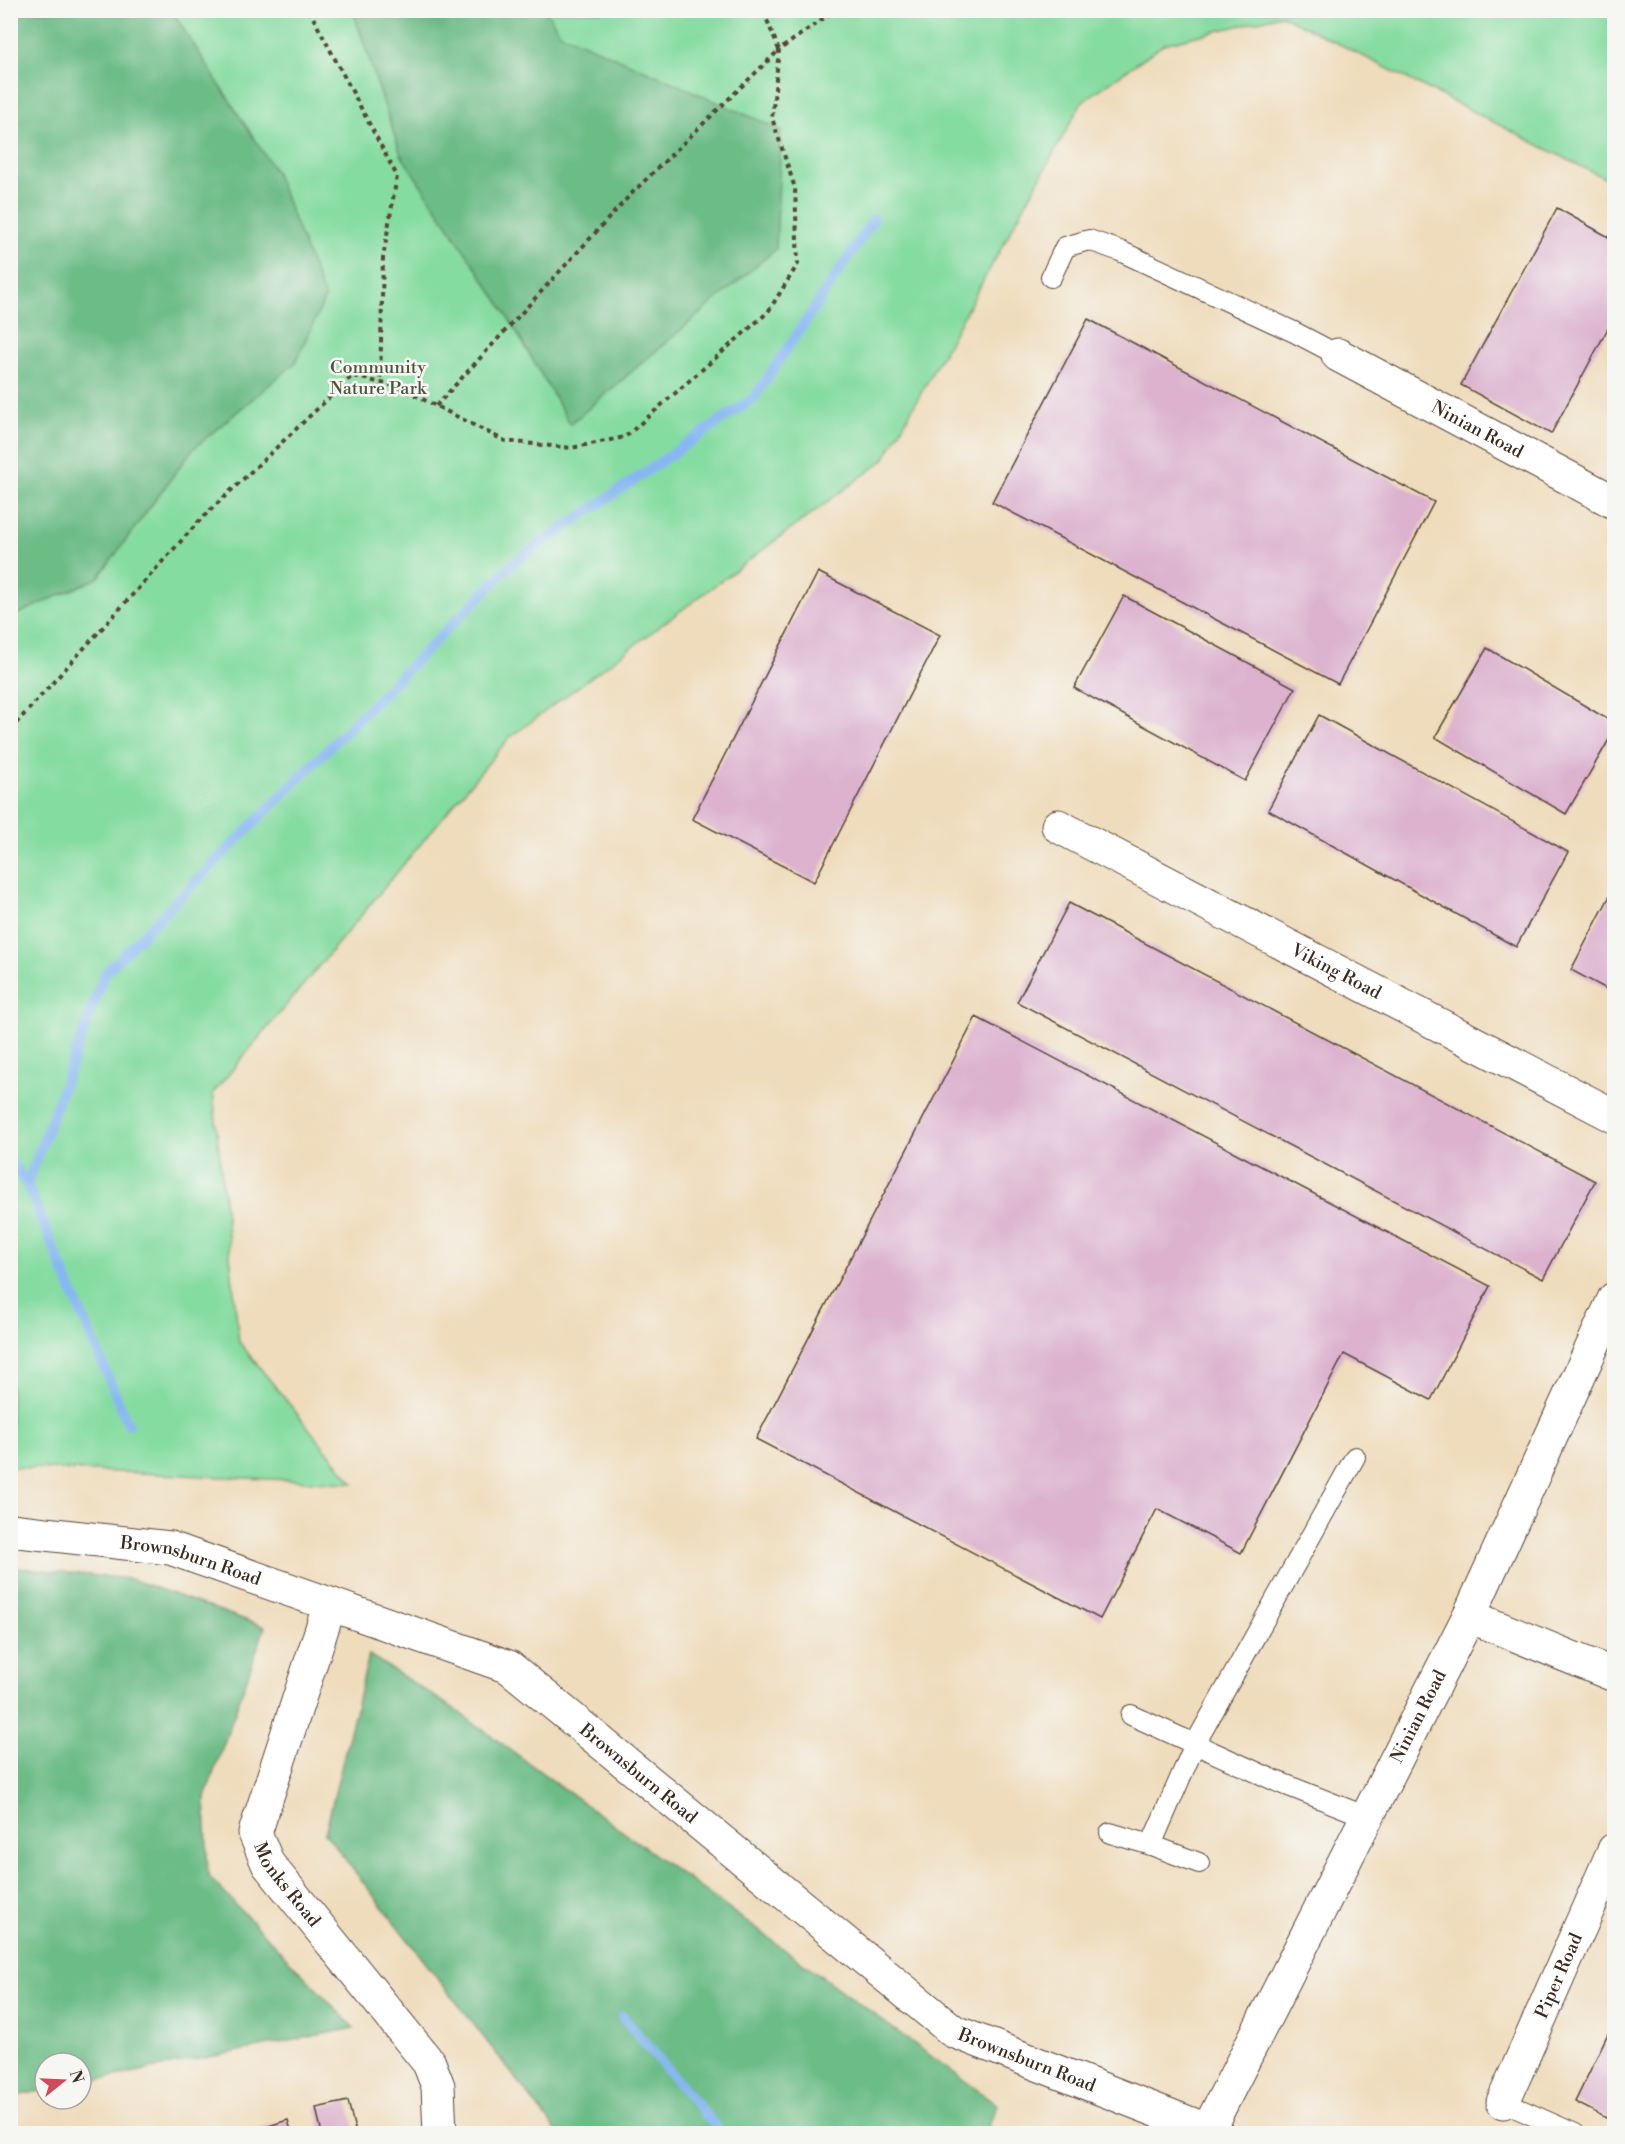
<svg xmlns="http://www.w3.org/2000/svg" width="1625" height="2144" font-family="'Libre Bodoni',serif">
  <style>
    .green { fill: #85dca0; stroke: #60835f; stroke-width: 1.5 }
    .forest { fill: #6cbc86; stroke: #547352; stroke-width: 1.5 }
    .lines { fill: none; stroke-linecap: round; stroke-linejoin: round }
    .stream { stroke: #87b7f2; stroke-width: 10 }
    .building { fill: #dcb2cf }
    .service-casing { stroke: #564536; stroke-width: 22 }
    .minor-casing { stroke: #564536; stroke-width: 35 }
    .secondary-casing { stroke: #564536; stroke-width: 35 }
    .path { stroke: #564536; stroke-width: 4; stroke-dasharray: 4.5 4.5; stroke-linecap: butt }
    .service { stroke: #fff; stroke-width: 20 }
    .minor { stroke: #fff; stroke-width: 33 }
    .secondary { stroke: #fff; stroke-width: 33 }
    .labels { text-anchor: middle; dominant-baseline: central; stroke-width: 5; stroke-linejoin: round; paint-order: stroke }
    .park-label { font-size: 18px; fill: #4e563e; stroke: #f6f6f2 }
    .street-label { font-size: 18px; fill: #3b2a1e; stroke: #f6f6f2 }
  </style>
  <rect width="100%" height="100%" fill="#f6f6f2"/>
  <filter id="ink" filterUnits="userSpaceOnUse"><feTurbulence type="fractalNoise" baseFrequency=".0167" numOctaves="2"/><feDisplacementMap in="SourceGraphic" scale="12" xChannelSelector="R" yChannelSelector="G"/><feConvolveMatrix kernelMatrix="1 2 1 2 8 2 1 2 1" color-interpolation-filters="sRGB"/></filter>
  <filter id="wash" filterUnits="userSpaceOnUse"><feTurbulence type="fractalNoise" baseFrequency=".008" numOctaves="4" result="noise"/><feDisplacementMap in="SourceGraphic" scale="24" xChannelSelector="R" yChannelSelector="G"/><feGaussianBlur stdDeviation="1.35" result="paint"/><feColorMatrix in="noise" values="0 0 0 0 0 0 0 0 0 0 0 0 0 0 0 0 0 1.4 0 .05"/><feComposite in="paint" operator="in"/></filter>
  <g filter="url(#wash)">
    <rect width="100%" height="100%" fill="#efdcbc"/>
    <path class="green" d="M11,11H1614V183L1282,15L1164,44L1082,102L884,460L509,738L213,1093L239,1342L353,1483L11,1467Z"/>
    <g class="forest">
      <path d="M10,11H172L275,171L325,298L295,363L192,450L98,578L11,617Z"/>
      <path d="M353,11H546L560,33L781,130L776,249L570,424L502,307L401,155Z"/>
      <path d="M11,1567L131,1579L265,1627L205,1797L208,1876L354,2028L81,2083V2063H45V2090L11,2097Z"/>
      <path d="M369,1655L453,1708L998,2105L985,2133H558L325,1833Z"/>
    </g>
    <g class="lines">
      <g class="stream">
        <path d="M10,1160L27,1185"/>
        <path d="M128,1424L27,1185L105,973L514,562L754,398L874,219"/>
        <path d="M622,2016L722,2134"/>
      </g>
    </g>
    <g id="blocks">
      <g class="building">
        <path d="M1557,208L1614,240V317L1551,434L1461,385Z"/>
        <path d="M1088,319L1434,502L1338,684L992,502Z"/>
        <path d="M818,572L940,635L814,882L692,819Z"/>
        <path d="M1124,596L1295,688L1245,781L1074,688Z"/>
        <path d="M1487,648L1614,723V731L1566,814L1435,737Z"/>
        <path d="M1319,715L1568,852L1516,947L1268,810Z"/>
        <path d="M1614,888V993L1571,970Z"/>
        <path d="M1069,903L1595,1181L1543,1279L1017,1002Z"/>
        <path d="M976,1017L1490,1286L1431,1400L1344,1354L1241,1553L1157,1509L1100,1619L756,1439Z"/>
        <path d="M1614,2021V2122L1575,2102Z"/>
        <path d="M348,2101L356,2134H322L316,2108Z"/>
        <path d="M288,2120L292,2134H246V2133Z"/>
      </g>
    </g>
  </g>
  <g filter="url(#ink)">
    <use href="#blocks" fill-opacity="0" stroke="#564536" stroke-width="1.5"/>
    <g class="lines">
      <g class="service-casing">
        <g id="service">
          <path d="M1051,277L1065,247L1089,240L1120,251L1294,332L1338,355"/>
          <path d="M1131,1715L1276,1781L1367,1817"/>
          <path d="M1110,1833L1151,1845"/>
          <path d="M1199,1863L1151,1845L1195,1744L1355,1457"/>
          <path d="M1503,2102L1575,2134"/>
        </g>
      </g>
      <g class="minor-casing">
        <g id="minor">
          <path id="s1" d="M1338,355L1614,502"/>
          <path id="s2" d="M1058,826L1614,1116"/>
          <path id="s3" d="M330,1604L255,1833L268,1864L429,2063L438,2086L440,2134"/>
          <path d="M1469,1616L1614,1675"/>
          <path id="s4" d="M1503,2102L1614,1850"/>
          <path id="s5" d="M1208,2130L1469,1616L1614,1299"/>
        </g>
      </g>
      <g class="secondary-casing">
        <g id="secondary">
          <path id="s6" d="M10,1530L170,1548L509,1667L953,2031L1217,2134"/>
        </g>
      </g>
      <g class="path">
        <path d="M309,10L397,176L383,258L380,383"/>
        <path d="M436,406L631,194L779,50L763,10"/>
        <path d="M10,730L201,519L352,376L399,387L505,441L571,448L625,437L768,312L798,264L795,188L772,118L779,50L835,10"/>
        <path d="M475,2128L484,2134"/>
      </g>
      <use href="#service" class="service"/>
      <use href="#minor" class="minor"/>
      <use href="#secondary" class="secondary"/>
    </g>
  </g>
  <g class="labels">
    <g class="park-label">
      <text x="378" y="367">Community<tspan x="378" dy="21">Nature Park</tspan></text>
    </g>
    <g class="street-label">
      <text stroke="none"><textPath href="#s1" startOffset="158">Ninian Road</textPath></text>
      <text stroke="none"><textPath href="#s2" startOffset="314">Viking Road</textPath></text>
      <text stroke="none"><textPath href="#s6" startOffset="184">Brownsburn Road</textPath></text>
      <text stroke="none"><textPath href="#s5" startOffset="464">Ninian Road</textPath></text>
      <text stroke="none"><textPath href="#s6" startOffset="688">Brownsburn Road</textPath></text>
      <text stroke="none"><textPath href="#s3" startOffset="302">Monks Road</textPath></text>
      <text stroke="none"><textPath href="#s4" startOffset="138">Piper Road</textPath></text>
      <text stroke="none"><textPath href="#s6" startOffset="1174">Brownsburn Road</textPath></text>
    </g>
  </g>
  <rect width="1625" height="2144" fill="none" stroke="#f6f6f2" stroke-width="36"/>
  <g transform="translate(63 2081) rotate(72)"><circle r="28" fill="#f6f6f2" stroke="#aba49d" stroke-width="1.5"/>
  <path d="M0-4.5L10 22L0 15L-10 22Z" fill="#d1495b"/>
  <text y="-9" font-size="16" font-weight="bold" text-anchor="middle" fill="#3b2a1e">N</text>
  </g>
</svg>
